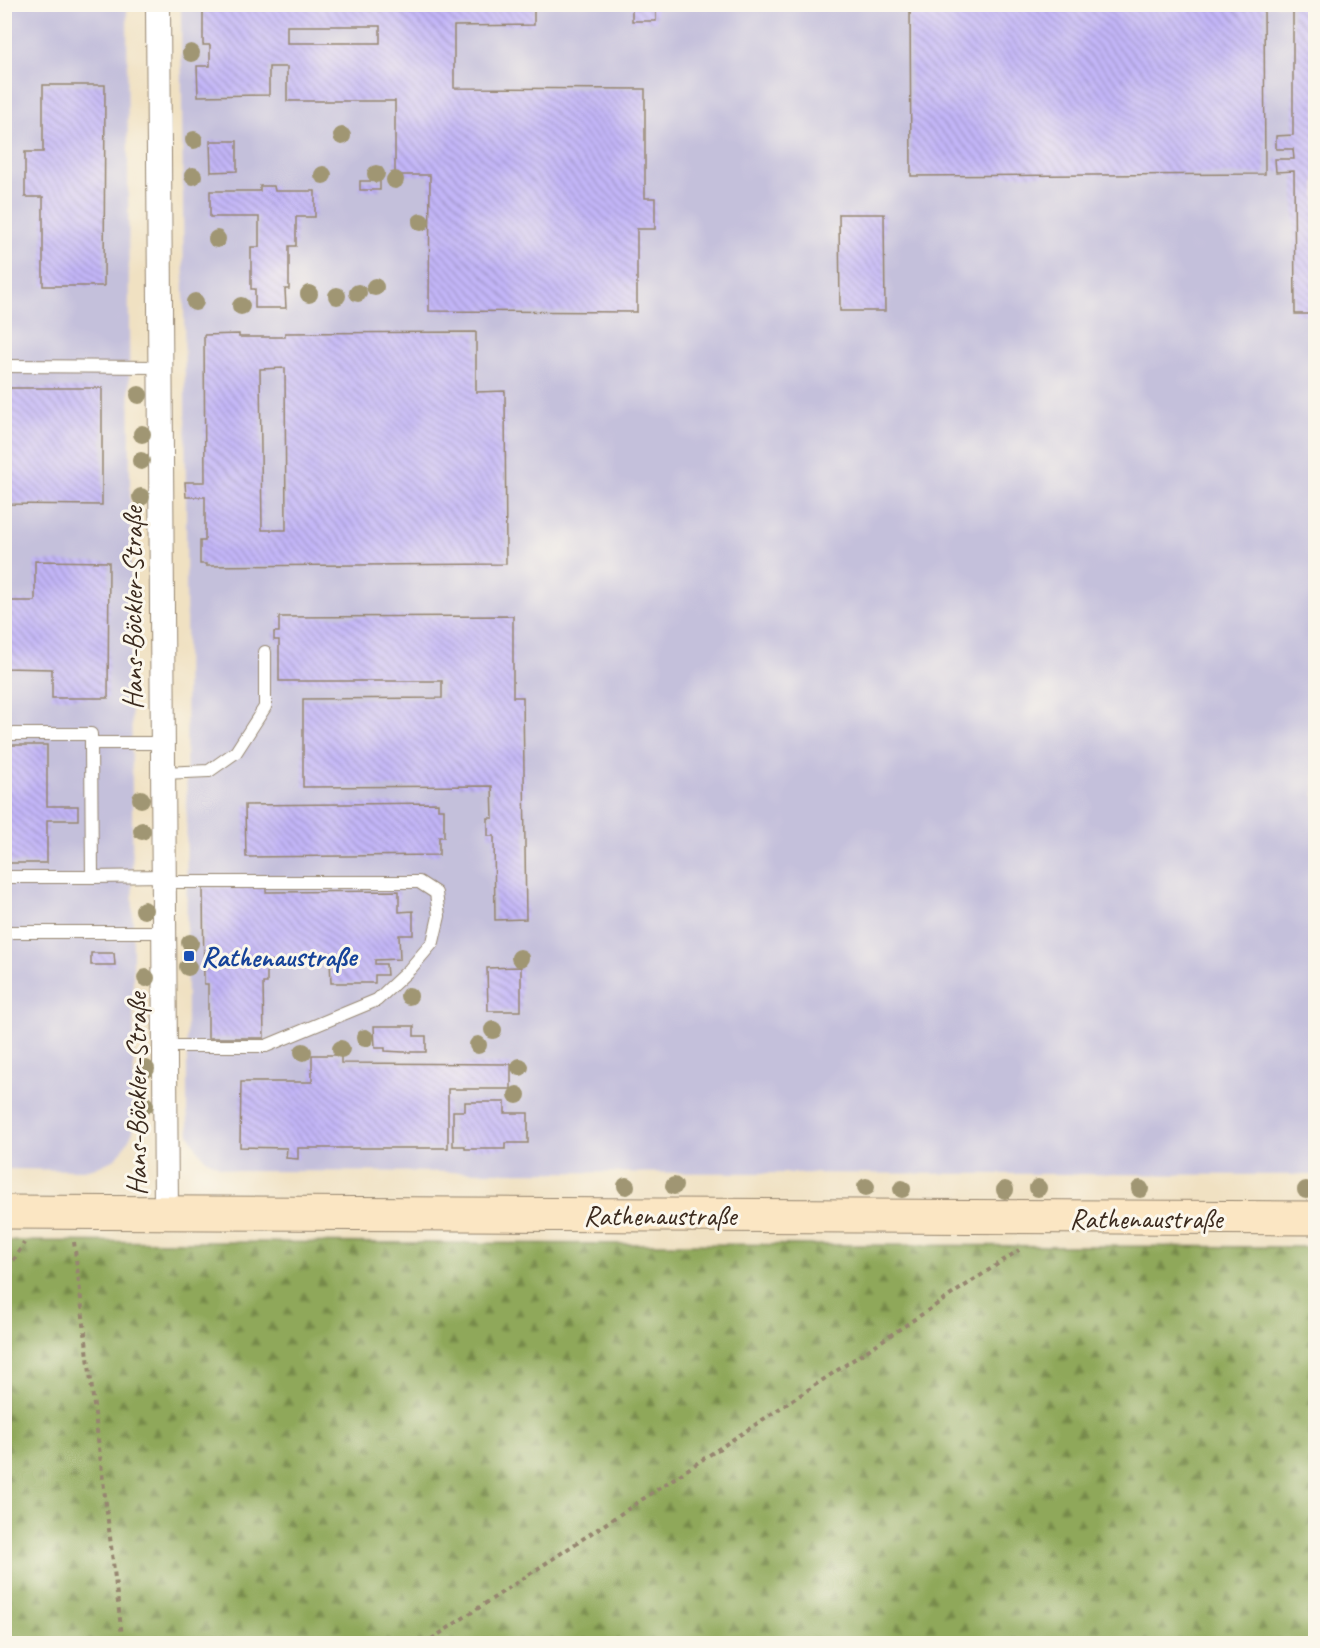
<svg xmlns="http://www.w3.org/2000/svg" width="1320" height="1648" font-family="Caveat,sans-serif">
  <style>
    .industrial { fill: #c4c0db }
    .forest { fill: url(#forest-firs); stroke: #65693c; stroke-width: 1.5 }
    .building { fill: url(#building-back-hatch); fill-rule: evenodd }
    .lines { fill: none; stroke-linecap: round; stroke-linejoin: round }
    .lane-casing { stroke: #968670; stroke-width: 14 }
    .street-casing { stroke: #968670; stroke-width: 26 }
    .secondary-casing { stroke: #968670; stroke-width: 35 }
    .path { stroke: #968670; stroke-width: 4; stroke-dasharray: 4.5 4.5; stroke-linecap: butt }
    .lane { stroke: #fff; stroke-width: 12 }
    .street { stroke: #fff; stroke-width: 24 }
    .secondary { stroke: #fbe6c3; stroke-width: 33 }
    .tree { fill: #a09673 }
    .transit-dot { fill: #1a4fb4; stroke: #fbf7ec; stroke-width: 2 }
    .labels { text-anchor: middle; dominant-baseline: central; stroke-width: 6; stroke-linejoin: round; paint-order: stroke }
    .street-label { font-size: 28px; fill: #3b2a1e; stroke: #fbf7ec }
    .transit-label { font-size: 28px; font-weight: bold; fill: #164399; stroke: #fbf7ec; text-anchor: start }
  </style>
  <defs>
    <pattern id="forest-firs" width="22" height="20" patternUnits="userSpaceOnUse" patternTransform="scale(1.5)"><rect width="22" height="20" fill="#8fa85a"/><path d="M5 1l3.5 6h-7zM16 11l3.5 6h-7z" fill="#76894a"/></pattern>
    <pattern id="building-back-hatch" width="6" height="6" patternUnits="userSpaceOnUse" patternTransform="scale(1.5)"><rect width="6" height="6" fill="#c3b6f8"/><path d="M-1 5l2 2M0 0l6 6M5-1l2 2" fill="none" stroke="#a094c8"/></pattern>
  </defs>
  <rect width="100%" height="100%" fill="#fbf7ec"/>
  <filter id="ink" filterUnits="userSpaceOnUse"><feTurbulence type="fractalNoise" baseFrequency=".0167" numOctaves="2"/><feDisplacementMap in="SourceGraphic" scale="12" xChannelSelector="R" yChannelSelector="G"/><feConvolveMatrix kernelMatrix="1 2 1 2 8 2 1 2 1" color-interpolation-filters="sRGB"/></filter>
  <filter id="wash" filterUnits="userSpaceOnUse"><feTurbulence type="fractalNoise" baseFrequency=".008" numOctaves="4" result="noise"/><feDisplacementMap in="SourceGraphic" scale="24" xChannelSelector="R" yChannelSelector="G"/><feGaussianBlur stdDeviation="1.35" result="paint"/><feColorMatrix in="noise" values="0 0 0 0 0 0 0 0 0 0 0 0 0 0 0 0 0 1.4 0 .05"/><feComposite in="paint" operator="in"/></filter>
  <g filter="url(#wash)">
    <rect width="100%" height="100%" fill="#f0e1c2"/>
    <g class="industrial">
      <path d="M5,5H127L134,1114L133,1132L122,1151L113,1160L100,1166L84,1170L5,1169Z"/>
      <path d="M181,5H1315V1175L236,1171L221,1167L207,1160L197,1149L189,1134L187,1110L186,497Z"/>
    </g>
    <path class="forest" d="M4,1241L1315,1247V1643H5Z"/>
    <g id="blocks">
      <g class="building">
        <path d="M203,4H534V25L454,26V88L645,89V198H655V229H637V312L429,311L430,175H395V101H287V67H269V95L198,96L197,66H210V45H203ZM287,26H380V43H287Z"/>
        <rect x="632" y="4" width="24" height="17"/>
        <path d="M910,4H1264L1265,174L911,176Z"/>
        <path d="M1293,4H1316V314H1295L1294,171L1276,172L1275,159H1294L1293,149H1276V136L1293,135Z"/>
        <path d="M43,85H105L104,286H43V197H25V152H43Z"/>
        <path d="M210,141H237V171L211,172Z"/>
        <rect x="360" y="181" width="20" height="9"/>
        <path d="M260,186H274L275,191H315V217H296V246H289V289H285L286,308H255V289H251V247H259V217H210V191H260Z"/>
        <path d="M839,214H884L885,311H840Z"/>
        <path d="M476,332V392L505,391L506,564L206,566V564H200V541H205V497H186L185,482H205L204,335L239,334V337H285V333ZM285,368L286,530H262L260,369Z"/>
        <path d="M4,388H102V505L4,504Z"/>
        <path d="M35,561L109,562L108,698H52V669L4,668V601H35Z"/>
        <path d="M513,616V697H523L526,919L495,920L494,836H488V818H493L492,786L303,787V699L442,698V681H279V640H274V632H279V617Z"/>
        <path d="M4,745H47V806H78V820H47V863H4Z"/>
        <path d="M438,803V809H444V837H439V855L246,857L245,805Z"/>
        <path d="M266,887V892L399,891V912L413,911V935H399L400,959L375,960V964H386L387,975H375V983H331L330,960L267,961V983H263L264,1038H208V984H204L203,888Z"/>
        <path d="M91,953H114L115,965H91Z"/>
        <path d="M521,967V1011H488L487,968Z"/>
        <path d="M374,1026H414V1036H426V1052H403L385,1051V1048H375Z"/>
        <path d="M312,1055H341V1063L511,1064V1089H448V1148H298V1159L286,1158L287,1148L240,1147L241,1082H312Z"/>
        <path d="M465,1102H505V1113H528V1143H505V1149H465V1146H453V1111H465Z"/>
      </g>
    </g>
  </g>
  <g filter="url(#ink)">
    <use href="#blocks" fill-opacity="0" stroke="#968670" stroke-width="1.5"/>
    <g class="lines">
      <g class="lane-casing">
        <g id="lane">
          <path d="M4,366L161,367"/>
          <path d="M4,734H91V743"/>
          <path d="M163,743H91L92,877L164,876"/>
          <path d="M163,773L209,771L236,752L265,707V652"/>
          <path d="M4,877H92"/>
          <path d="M164,882H419L436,893L439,916L433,942L410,969L377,1000L266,1046H165"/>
          <path d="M4,932H164"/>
        </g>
      </g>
      <g class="street-casing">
        <path id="street" d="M158,4L166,1212"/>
      </g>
      <g class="secondary-casing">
        <path id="secondary" d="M4,1212L1316,1218"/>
      </g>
      <g class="path">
        <path d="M74,1242L123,1644"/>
        <path d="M4,1276L24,1243"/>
        <path d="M424,1644L1019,1250"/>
      </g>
      <use href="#lane" class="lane"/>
      <use href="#street" class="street"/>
      <use href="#secondary" class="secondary"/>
    </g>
    <g class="tree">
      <circle cx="191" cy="53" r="9"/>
      <circle cx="342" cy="136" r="9"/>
      <circle cx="194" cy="140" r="9"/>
      <circle cx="376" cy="174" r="9"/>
      <circle cx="323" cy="175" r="9"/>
      <circle cx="193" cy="176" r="9"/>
      <circle cx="395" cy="180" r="9"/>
      <circle cx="421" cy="222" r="9"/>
      <circle cx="217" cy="239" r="9"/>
      <circle cx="375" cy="287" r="9"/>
      <circle cx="358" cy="293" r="9"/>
      <circle cx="309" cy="294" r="9"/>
      <circle cx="337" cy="296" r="9"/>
      <circle cx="195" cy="302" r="9"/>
      <circle cx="241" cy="306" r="9"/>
      <circle cx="139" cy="395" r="9"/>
      <circle cx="142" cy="434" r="9"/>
      <circle cx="141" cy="461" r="9"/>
      <circle cx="141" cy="497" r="9"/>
      <circle cx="141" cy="799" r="9"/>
      <circle cx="142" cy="831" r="9"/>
      <circle cx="144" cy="910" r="9"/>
      <circle cx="190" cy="943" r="9"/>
      <circle cx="520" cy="958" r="9"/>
      <circle cx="188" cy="967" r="9"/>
      <circle cx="146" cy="978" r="9"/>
      <circle cx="409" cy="996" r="9"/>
      <circle cx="493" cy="1030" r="9"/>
      <circle cx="365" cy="1038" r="9"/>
      <circle cx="478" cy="1045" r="9"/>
      <circle cx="341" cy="1049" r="9"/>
      <circle cx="303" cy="1052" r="9"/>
      <circle cx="520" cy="1067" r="9"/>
      <circle cx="146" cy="1069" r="9"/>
      <circle cx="517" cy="1095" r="9"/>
      <circle cx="145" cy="1105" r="9"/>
      <circle cx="626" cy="1186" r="9"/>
      <circle cx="674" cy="1186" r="9"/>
      <circle cx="866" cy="1187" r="9"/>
      <circle cx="1038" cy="1188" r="9"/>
      <circle cx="902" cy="1189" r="9"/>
      <circle cx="1140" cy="1189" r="9"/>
      <circle cx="1005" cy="1190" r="9"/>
      <circle cx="1306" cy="1190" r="9"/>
    </g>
  </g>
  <rect class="transit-dot" x="183" y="950" width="12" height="12" rx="3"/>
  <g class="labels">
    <g class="street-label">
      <text transform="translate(132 608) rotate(-90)">Hans-Böckler-Straße</text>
      <text transform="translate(136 1094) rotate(-90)">Hans-Böckler-Straße</text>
      <text x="660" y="1215">Rathenaustraße</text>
      <text x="1146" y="1218">Rathenaustraße</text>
    </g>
    <g class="transit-label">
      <text x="201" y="956">Rathenaustraße</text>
    </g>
  </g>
  <rect width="1320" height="1648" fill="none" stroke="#fbf7ec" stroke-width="24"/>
</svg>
